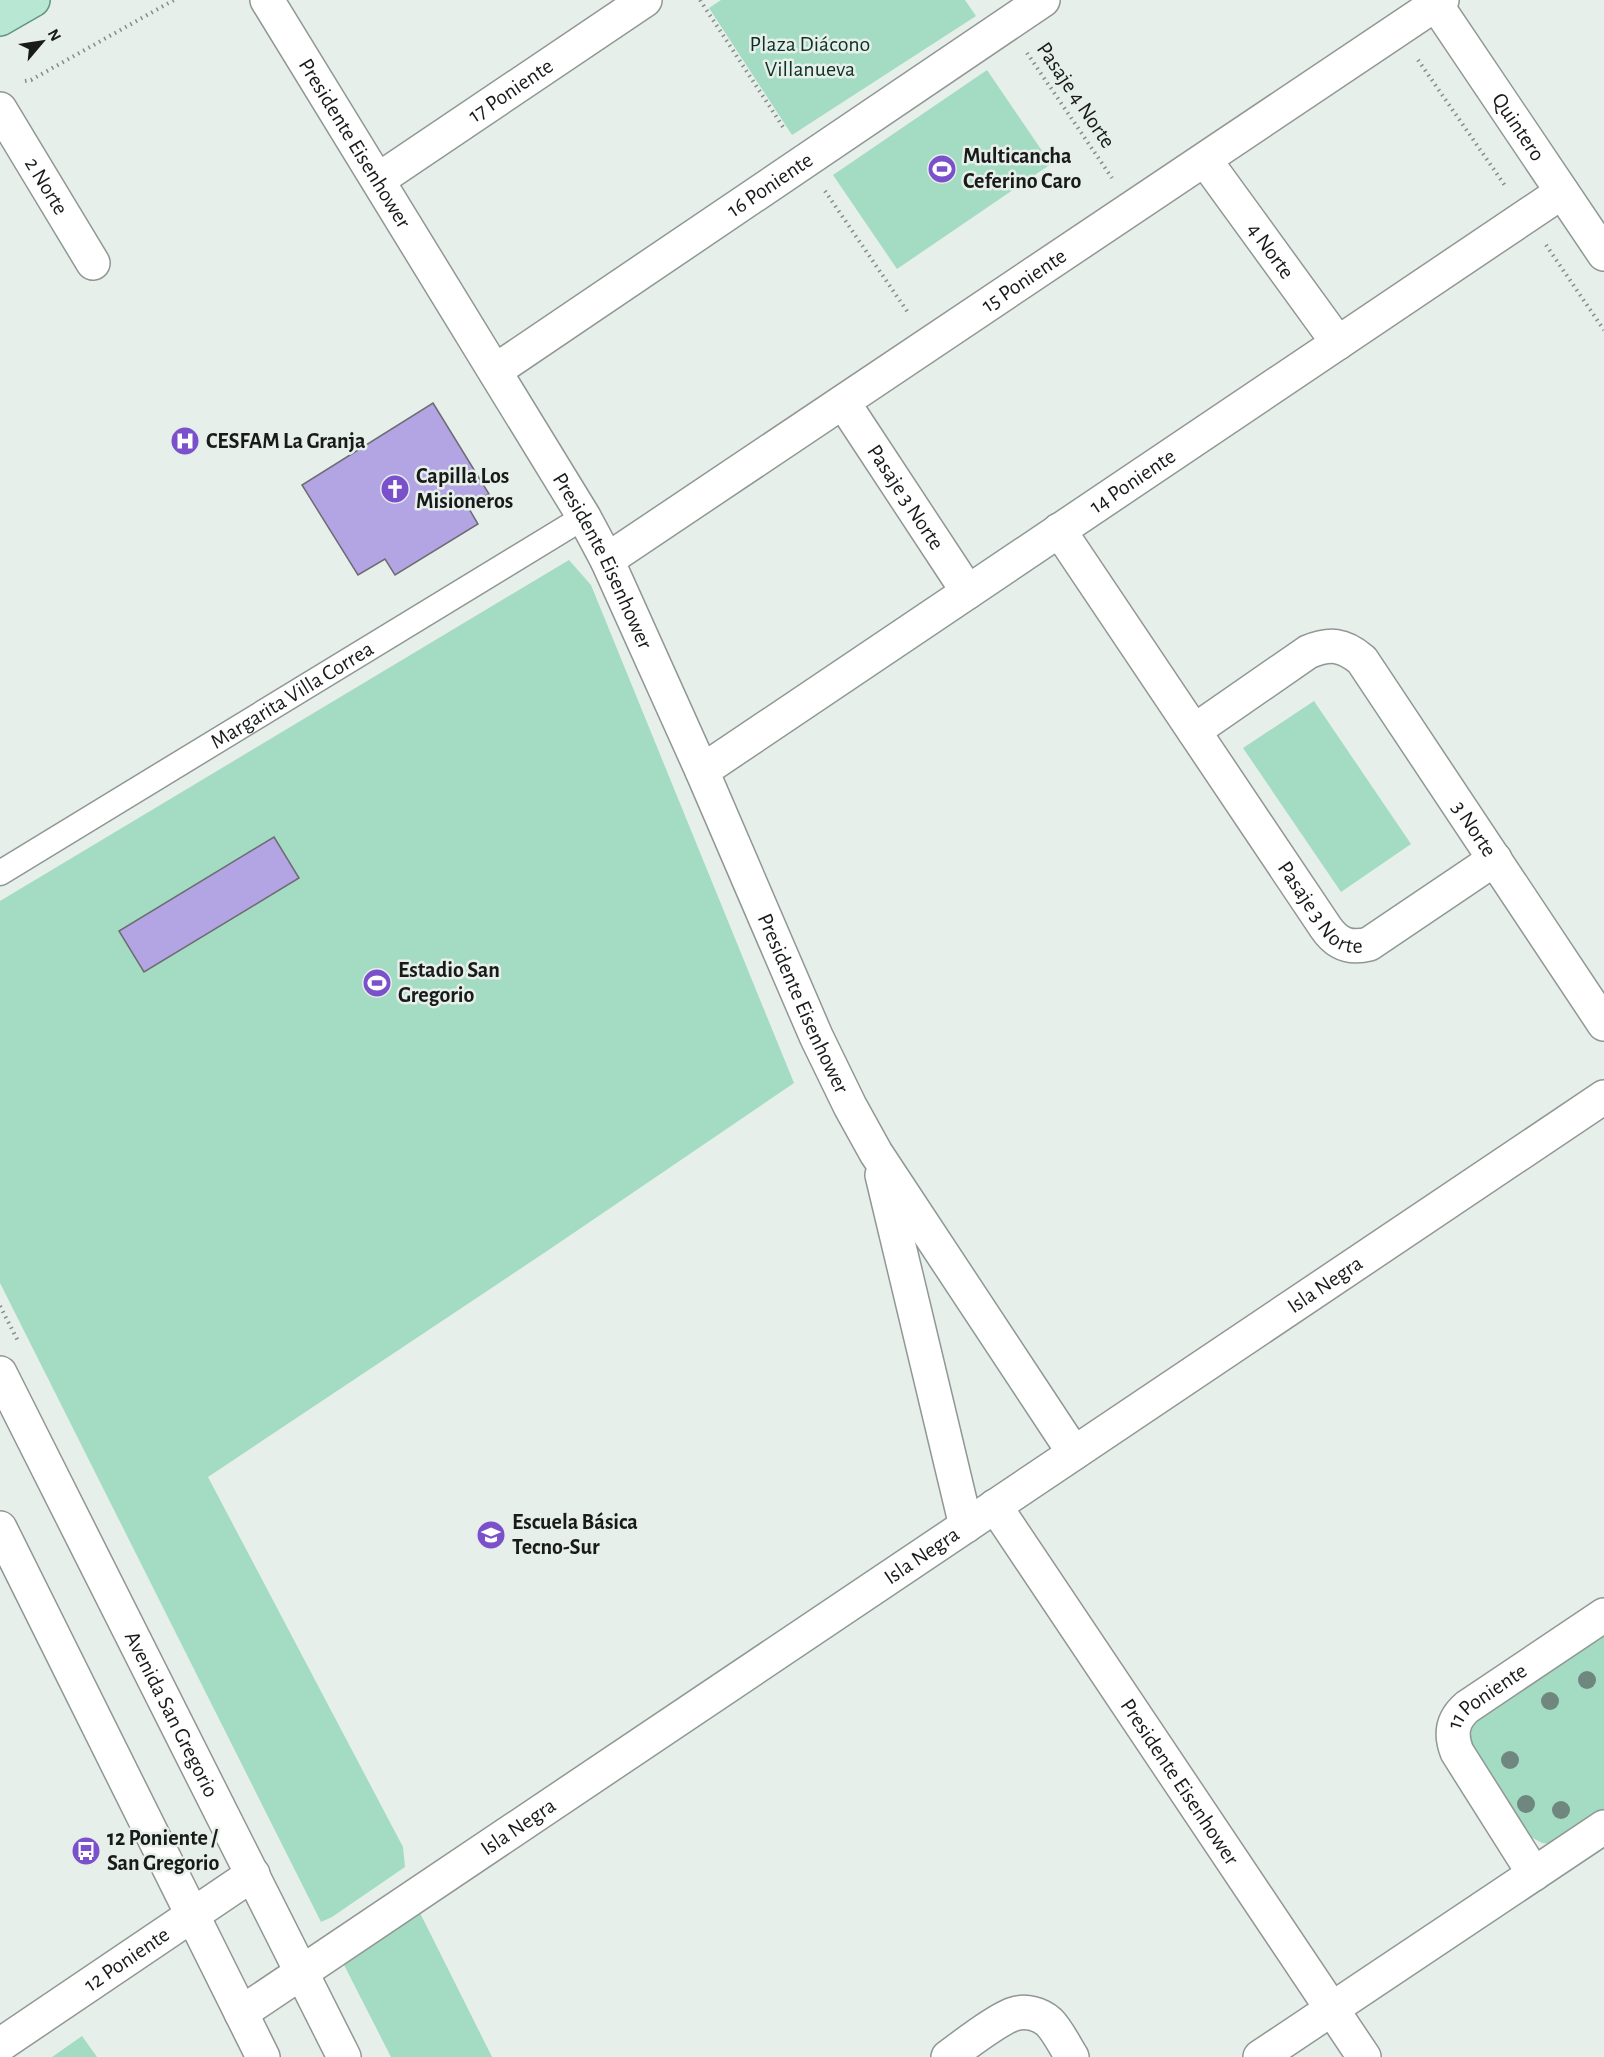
<svg xmlns="http://www.w3.org/2000/svg" width="1604" height="2057" font-family="'Alegreya Sans',sans-serif">
  <style>
    .green { fill: #a3dcc2 }
    .building { fill: #b3a4e4; stroke: #6d6c72; stroke-width: 1.5 }
    .lines { fill: none; stroke-linecap: round; stroke-linejoin: round }
    .lane-casing { stroke: #909794; stroke-width: 27 }
    .street-casing { stroke: #909794; stroke-width: 36 }
    .secondary-casing { stroke: #909794; stroke-width: 36 }
    .primary-casing { stroke: #61957e; stroke-width: 36 }
    .path { stroke: #878c89; stroke-width: 4; stroke-dasharray: 1.5 4.5; stroke-linecap: butt }
    .lane { stroke: #fff; stroke-width: 24 }
    .street { stroke: #fff; stroke-width: 33 }
    .secondary { stroke: #fff; stroke-width: 33 }
    .primary { stroke: #b8e7d3; stroke-width: 33 }
    .tree { fill: #6f877e }
    .labels { text-anchor: middle; dominant-baseline: central; stroke-width: 5; stroke-linejoin: round; paint-order: stroke }
    .park-label { font-size: 22px; fill: #0d3225; stroke: #e7efeb }
    .street-label { font-size: 22px; fill: #181b19; stroke: #e7efeb }
    .poi-label { font-size: 22px; font-weight: bold; fill: #181b19; stroke: #e7efeb; text-anchor: start }
  </style>
  <rect width="100%" height="100%" fill="#e7efeb"/>
  <g class="green">
    <path d="M721,0H965L976,16L792,135L709,8Z"/>
    <path d="M987,70L1051,164L897,269L833,175Z"/>
    <path d="M569,560L591,585L794,1083L550,1249L208,1477L403,1847L405,1867L332,1917L321,1922L0,1283V901Z"/>
    <path d="M1314,701L1411,844L1341,892L1243,748Z"/>
    <path d="M1604,1633V1810L1550,1844L1542,1843L1531,1837L1520,1825L1469,1747L1468,1725Z"/>
    <path d="M419,1911L492,2057H391L342,1961Z"/>
    <path d="M82,2036L97,2057H52Z"/>
  </g>
  <g class="building">
    <path d="M433,403L489,494L468,507L478,524L395,575L385,559L358,575L302,485Z"/>
    <path d="M274,837L299,878L144,972L119,931Z"/>
  </g>
  <g class="lines">
    <g class="lane-casing">
      <g id="lane">
        <path id="s1" d="M0,873L584,517"/>
      </g>
    </g>
    <g class="street-casing">
      <g id="street">
        <path id="s2" d="M267,0L584,517L607,560L702,771L816,1036L850,1106L876,1153L1074,1453"/>
        <path id="s3" d="M1433,0L1604,254"/>
        <path id="s4" d="M0,109L93,263"/>
        <path id="s5" d="M1205,160L1338,343"/>
        <path id="s6" d="M378,180L645,0"/>
        <path id="s7" d="M495,371L1043,0"/>
        <path id="s8" d="M843,402L968,592"/>
        <path id="s9" d="M1059,530L1326,928C1337,944 1350,949 1369,944L1495,859"/>
        <path id="s10" d="M607,560L1442,0"/>
        <path id="s11" d="M1194,731L1308,652C1330,643 1343,644 1362,660L1604,1024"/>
        <path id="s12" d="M702,771L1562,192"/>
        <path d="M882,1175L966,1526"/>
        <path id="s13" d="M995,1506L1364,2057"/>
        <path id="s14" d="M1534,1874L1457,1752C1450,1734 1452,1720 1467,1707L1604,1615"/>
        <path id="s15" d="M241,2013L1604,1097"/>
        <path id="s16" d="M0,2045L253,1874"/>
        <path d="M948,2057C963,2046 998,2019 1014,2014C1026,2010 1040,2014 1049,2022C1058,2031 1065,2046 1072,2057"/>
        <path d="M1260,2057L1604,1827"/>
      </g>
    </g>
    <g class="secondary-casing">
      <g id="secondary">
        <path id="s17" d="M0,1373L344,2057"/>
        <path d="M0,1528L263,2057"/>
      </g>
    </g>
    <g class="primary-casing">
      <path id="primary" d="M0,19L33,0"/>
    </g>
    <g class="path">
      <path d="M700,0L785,130"/>
      <path d="M1027,53L1112,178"/>
      <path d="M1418,60L1506,187"/>
      <path d="M25,81L31,80L174,0"/>
      <path d="M825,191L909,314"/>
      <path d="M1546,245L1604,330"/>
      <path d="M0,1306L18,1341"/>
    </g>
    <use href="#lane" class="lane"/>
    <use href="#street" class="street"/>
    <use href="#secondary" class="secondary"/>
    <use href="#primary" class="primary"/>
  </g>
  <g class="tree">
    <circle cx="1587" cy="1680" r="9"/>
    <circle cx="1550" cy="1701" r="9"/>
    <circle cx="1510" cy="1760" r="9"/>
    <circle cx="1526" cy="1804" r="9"/>
    <circle cx="1561" cy="1810" r="9"/>
  </g>
  <defs>
    <g id="stadium-disc" transform="scale(1.5)"><circle r="9.5" fill="#7a51ca" stroke="#e7efeb"/><path d="M0-5a6.5 5 0 1 0 0 10a6.5 5 0 1 0 0-10ZM-3.5-1.8h7v3.6h-7Z" fill="#fff"/></g>
    <g id="hospital-disc" transform="scale(1.5)"><circle r="9.5" fill="#7a51ca" stroke="#e7efeb"/><path d="M-5-5h3v3.5h4V-5h3V5h-3V1.5h-4V5h-3Z" fill="#fff"/></g>
    <g id="church-disc" transform="scale(1.5)"><circle r="9.5" fill="#7a51ca" stroke="#e7efeb"/><path d="M-1.2-6h2.4v3.5h3.3v2.4h-3.3V6h-2.4V-.1h-3.3v-2.4h3.3Z" fill="#fff"/></g>
    <g id="school-disc" transform="scale(1.5)"><circle r="9.5" fill="#7a51ca" stroke="#e7efeb"/><path d="M0-5L7-2L0 1L-7-2ZM-4 1L0 2.5L4 1V4Q0 6-4 4Z" fill="#fff"/></g>
    <g id="bus-disc" transform="scale(1.5)"><circle r="9.5" fill="#7a51ca" stroke="#e7efeb"/><path d="M-5-6H5V4H4V6H2V4H-2V6H-4V4H-5ZM-3.5-4V0h7V-4ZM-3.5 1.2v1.5H-2V1.2ZM2 1.2v1.5H3.5V1.2Z" fill="#fff"/></g>
  </defs>
  <g fill-rule="evenodd">
    <use href="#stadium-disc" x="942" y="169"/>
    <use href="#hospital-disc" x="185" y="441"/>
    <use href="#church-disc" x="395" y="489"/>
    <use href="#stadium-disc" x="377" y="983"/>
    <use href="#school-disc" x="491" y="1535"/>
    <use href="#bus-disc" x="86" y="1851"/>
  </g>
  <g class="labels">
    <g class="park-label">
      <text x="810" y="44">Plaza Diácono<tspan x="810" dy="25">Villanueva</tspan></text>
    </g>
    <g class="street-label">
      <text stroke="none"><textPath href="#s6" startOffset="160">17 Poniente</textPath></text>
      <text transform="translate(1076 95) rotate(56)">Pasaje 4 Norte</text>
      <text stroke="none"><textPath href="#s3" startOffset="153">Quintero</textPath></text>
      <text stroke="none"><textPath href="#s2" startOffset="168">Presidente Eisenhower</textPath></text>
      <text stroke="none"><textPath href="#s4" startOffset="90">2 Norte</textPath></text>
      <text stroke="none"><textPath href="#s7" startOffset="332">16 Poniente</textPath></text>
      <text stroke="none"><textPath href="#s5" startOffset="112">4 Norte</textPath></text>
      <text stroke="none"><textPath href="#s10" startOffset="502">15 Poniente</textPath></text>
      <text stroke="none"><textPath href="#s12" startOffset="519">14 Poniente</textPath></text>
      <text stroke="none"><textPath href="#s8" startOffset="114">Pasaje 3 Norte</textPath></text>
      <text stroke="none"><textPath href="#s2" startOffset="654">Presidente Eisenhower</textPath></text>
      <text stroke="none"><textPath href="#s1" startOffset="342">Margarita Villa Correa</textPath></text>
      <text stroke="none"><textPath href="#s11" startOffset="400">3 Norte</textPath></text>
      <text stroke="none"><textPath href="#s9" startOffset="462">Pasaje 3 Norte</textPath></text>
      <text stroke="none"><textPath href="#s2" startOffset="1140">Presidente Eisenhower</textPath></text>
      <text stroke="none"><textPath href="#s15" startOffset="1306">Isla Negra</textPath></text>
      <text stroke="none"><textPath href="#s15" startOffset="820">Isla Negra</textPath></text>
      <text stroke="none"><textPath href="#s14" startOffset="216">11 Poniente</textPath></text>
      <text stroke="none"><textPath href="#s17" startOffset="382">Avenida San Gregorio</textPath></text>
      <text stroke="none"><textPath href="#s13" startOffset="332">Presidente Eisenhower</textPath></text>
      <text stroke="none"><textPath href="#s15" startOffset="334">Isla Negra</textPath></text>
      <text stroke="none"><textPath href="#s16" startOffset="153">12 Poniente</textPath></text>
    </g>
    <g class="poi-label">
      <text x="963" y="156">Multicancha<tspan x="963" dy="25">Ceferino Caro</tspan></text>
      <text x="206" y="441">CESFAM La Granja</text>
      <text x="416" y="476">Capilla Los<tspan x="416" dy="25">Misioneros</tspan></text>
      <text x="398" y="970">Estadio San<tspan x="398" dy="25">Gregorio</tspan></text>
      <text x="512" y="1522">Escuela Básica<tspan x="512" dy="25">Tecno-Sur</tspan></text>
      <text x="107" y="1838">12 Poniente /<tspan x="107" dy="25">San Gregorio</tspan></text>
    </g>
  </g>
  <g transform="translate(42 42) rotate(61)" stroke="#e7efeb" stroke-width="4.5" paint-order="stroke">
  <path d="M0-4.5L10 22L0 15L-10 22Z" fill="#181b19"/>
  <text y="-9" font-size="16" font-weight="bold" text-anchor="middle" fill="#181b19">N</text>
  </g>
</svg>
